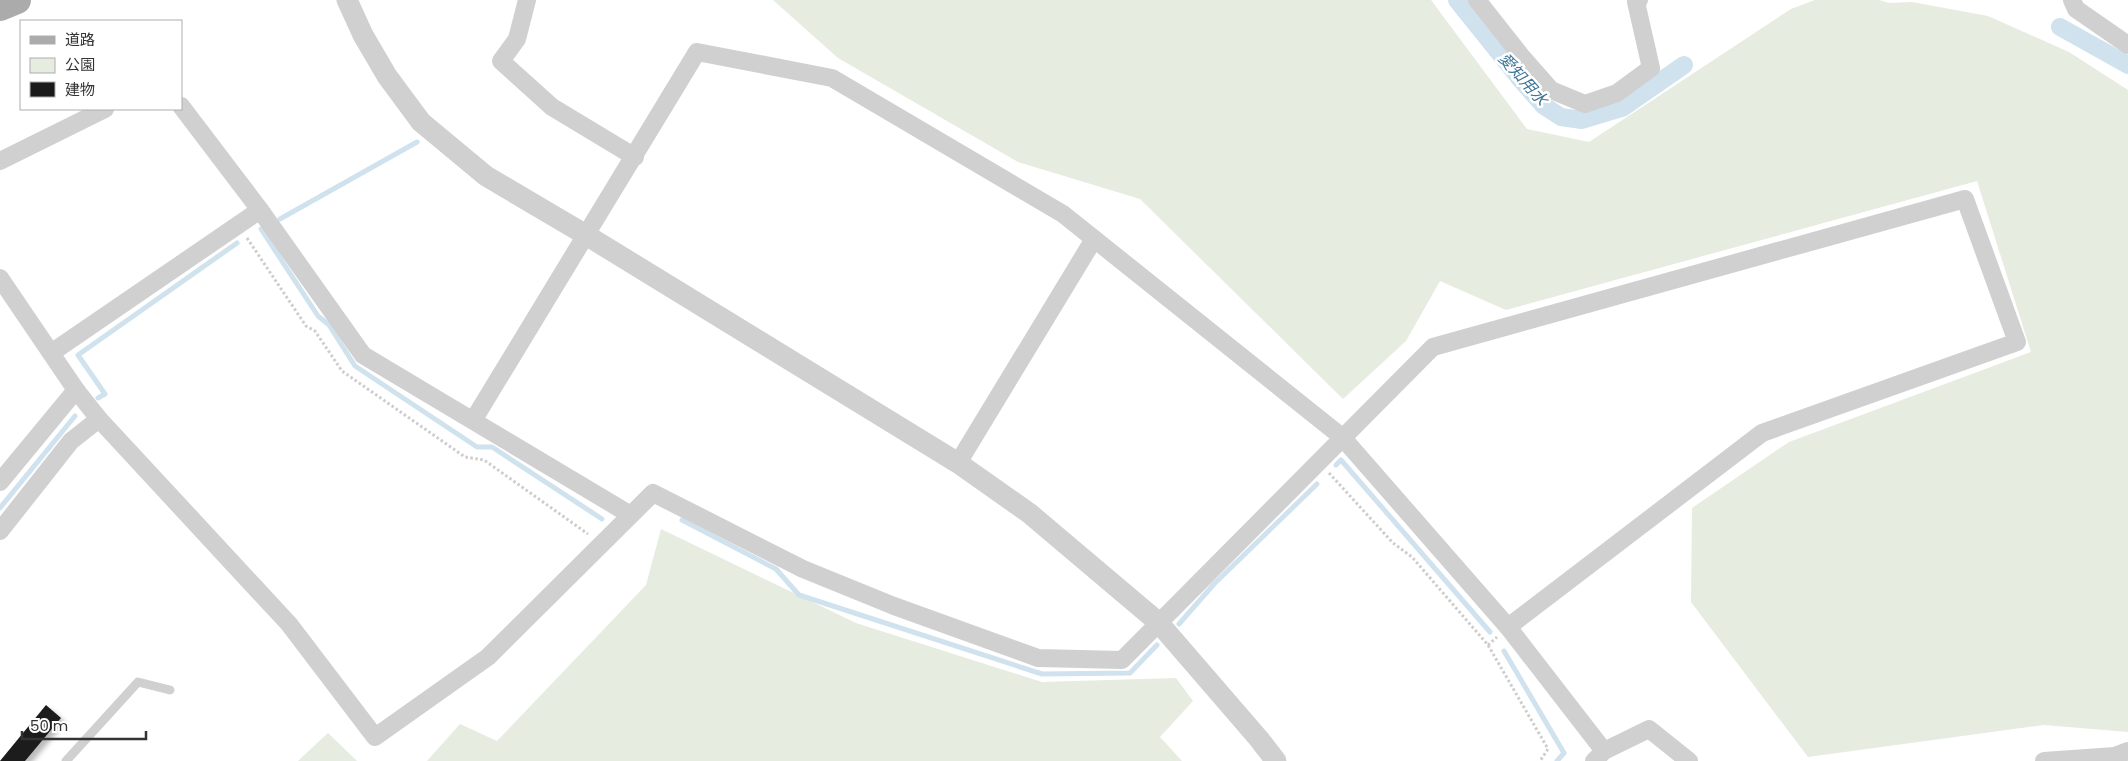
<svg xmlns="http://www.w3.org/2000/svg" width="2128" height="761" font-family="Poppins,'Noto Sans JP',sans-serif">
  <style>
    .green { fill: #e6ecdf }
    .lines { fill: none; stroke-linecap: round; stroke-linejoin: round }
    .stream { stroke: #cfe2ee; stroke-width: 5 }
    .canal { stroke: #cfe2ee; stroke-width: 18 }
    .building { fill: #1a1a1a; filter: url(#shadow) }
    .path { stroke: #cdcdcd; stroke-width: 3; stroke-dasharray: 2.5 2.5; stroke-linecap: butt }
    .service { stroke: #d0d0d0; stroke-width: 9 }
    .minor { stroke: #d0d0d0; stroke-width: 18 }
    .tertiary { stroke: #d0d0d0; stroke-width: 21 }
    .primary { stroke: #ababab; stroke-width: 28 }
    .labels { text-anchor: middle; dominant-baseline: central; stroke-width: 5; stroke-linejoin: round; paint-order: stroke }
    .water-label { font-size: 16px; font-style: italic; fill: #3f7597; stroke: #fff }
  </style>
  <defs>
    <filter id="shadow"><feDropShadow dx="4.5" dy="4.5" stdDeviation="2.5" flood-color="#0004"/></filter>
  </defs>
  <rect width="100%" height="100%" fill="#fff"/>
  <g class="green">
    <path d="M773,0H1431L1527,129L1589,142L1791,9L1815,0H1879L1889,3L1912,2L1988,16L2069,52L2128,90V732L2044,725L1808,757L1691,602L1692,508L1789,442L2031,352L1977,181L1506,310L1440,281L1406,341L1343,399L1140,199L1018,162L838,58Z"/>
    <path d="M661,529L856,623L1042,682L1176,678L1193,701L1160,737L1182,761H427L460,724L497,741L646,585Z"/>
    <path d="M328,733L357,761H298Z"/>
  </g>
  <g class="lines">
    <g class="stream">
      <path d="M280,219L417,142"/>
      <path d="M261,229L318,316L329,325L355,366L477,447H492L602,519"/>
      <path d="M98,398L105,394L78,355L237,243"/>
      <path d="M1336,465L1341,460L1490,632"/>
      <path d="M0,508L75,416"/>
      <path d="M682,520L776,569L799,595L1042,674L1130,673L1157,645"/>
      <path d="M1179,624L1214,584L1317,484"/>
      <path d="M1504,651L1564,753L1557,761"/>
    </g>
    <g class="canal">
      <path d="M1457,0L1522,81L1544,106L1561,117L1582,120L1622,108L1684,65"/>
      <path d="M2060,27L2128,65"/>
    </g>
  </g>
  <path class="building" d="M46,705L61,718L25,761H0Z"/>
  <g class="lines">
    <g class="path">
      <path d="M247,238L306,326L315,331L342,371L465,457L484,460L588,534"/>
      <path d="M1329,473L1393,543L1412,557L1488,645L1548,749L1540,761"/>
      <path d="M1488,645L1497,637"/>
    </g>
    <path class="service" d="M66,761L138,682L170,690"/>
    <g class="minor">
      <path d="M527,0L517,39L501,61L552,107L635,157"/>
      <path d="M1477,0L1522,57L1551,90L1585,104L1617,93L1651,68L1636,2L1639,0"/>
      <path d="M2072,0L2076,9L2128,45"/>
      <path d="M181,106L260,210L363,355L629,514"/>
      <path d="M0,161L105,109"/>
      <path d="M0,278L76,390L99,419L289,624L375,737L488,657L653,493L803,569L894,606L1038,658L1122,660L1433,347L1965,199L2017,342L1762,433L1508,627"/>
      <path d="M51,353L260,210"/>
      <path d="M474,419L697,52L832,78L1063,214L1342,437L1508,627L1604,751"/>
      <path d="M958,463L1094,239"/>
      <path d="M0,482L76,390"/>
      <path d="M0,531L71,441L99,419"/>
      <path d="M1594,761L1604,751L1649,729L1689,761"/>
      <path d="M2044,761L2115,756L2128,751"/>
    </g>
    <path class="tertiary" d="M347,0L363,35L387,76L421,122L486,176L586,235L958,463L1029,513L1158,622L1259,739L1276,761"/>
    <path class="primary" d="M0,7L17,0"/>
  </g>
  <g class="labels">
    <g class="water-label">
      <text transform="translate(1523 79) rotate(48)">愛知用水</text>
    </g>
  </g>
  <rect x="20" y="20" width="162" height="90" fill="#ffffff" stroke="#adadad"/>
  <rect x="30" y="36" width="25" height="8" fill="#ababab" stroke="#adadad"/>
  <text x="65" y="45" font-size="15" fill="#333333">道路</text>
  <rect x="30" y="58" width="25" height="15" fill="#e6ecdf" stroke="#adadad"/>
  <text x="65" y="70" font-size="15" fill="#333333">公園</text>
  <rect x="30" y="82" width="25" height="15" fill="#1a1a1a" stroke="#adadad"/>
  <text x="65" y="95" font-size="15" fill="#333333">建物</text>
  <path d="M22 731v8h124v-8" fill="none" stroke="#333333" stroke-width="2.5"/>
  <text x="30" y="731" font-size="15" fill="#333333" stroke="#ffffff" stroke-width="4" paint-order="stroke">50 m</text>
</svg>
